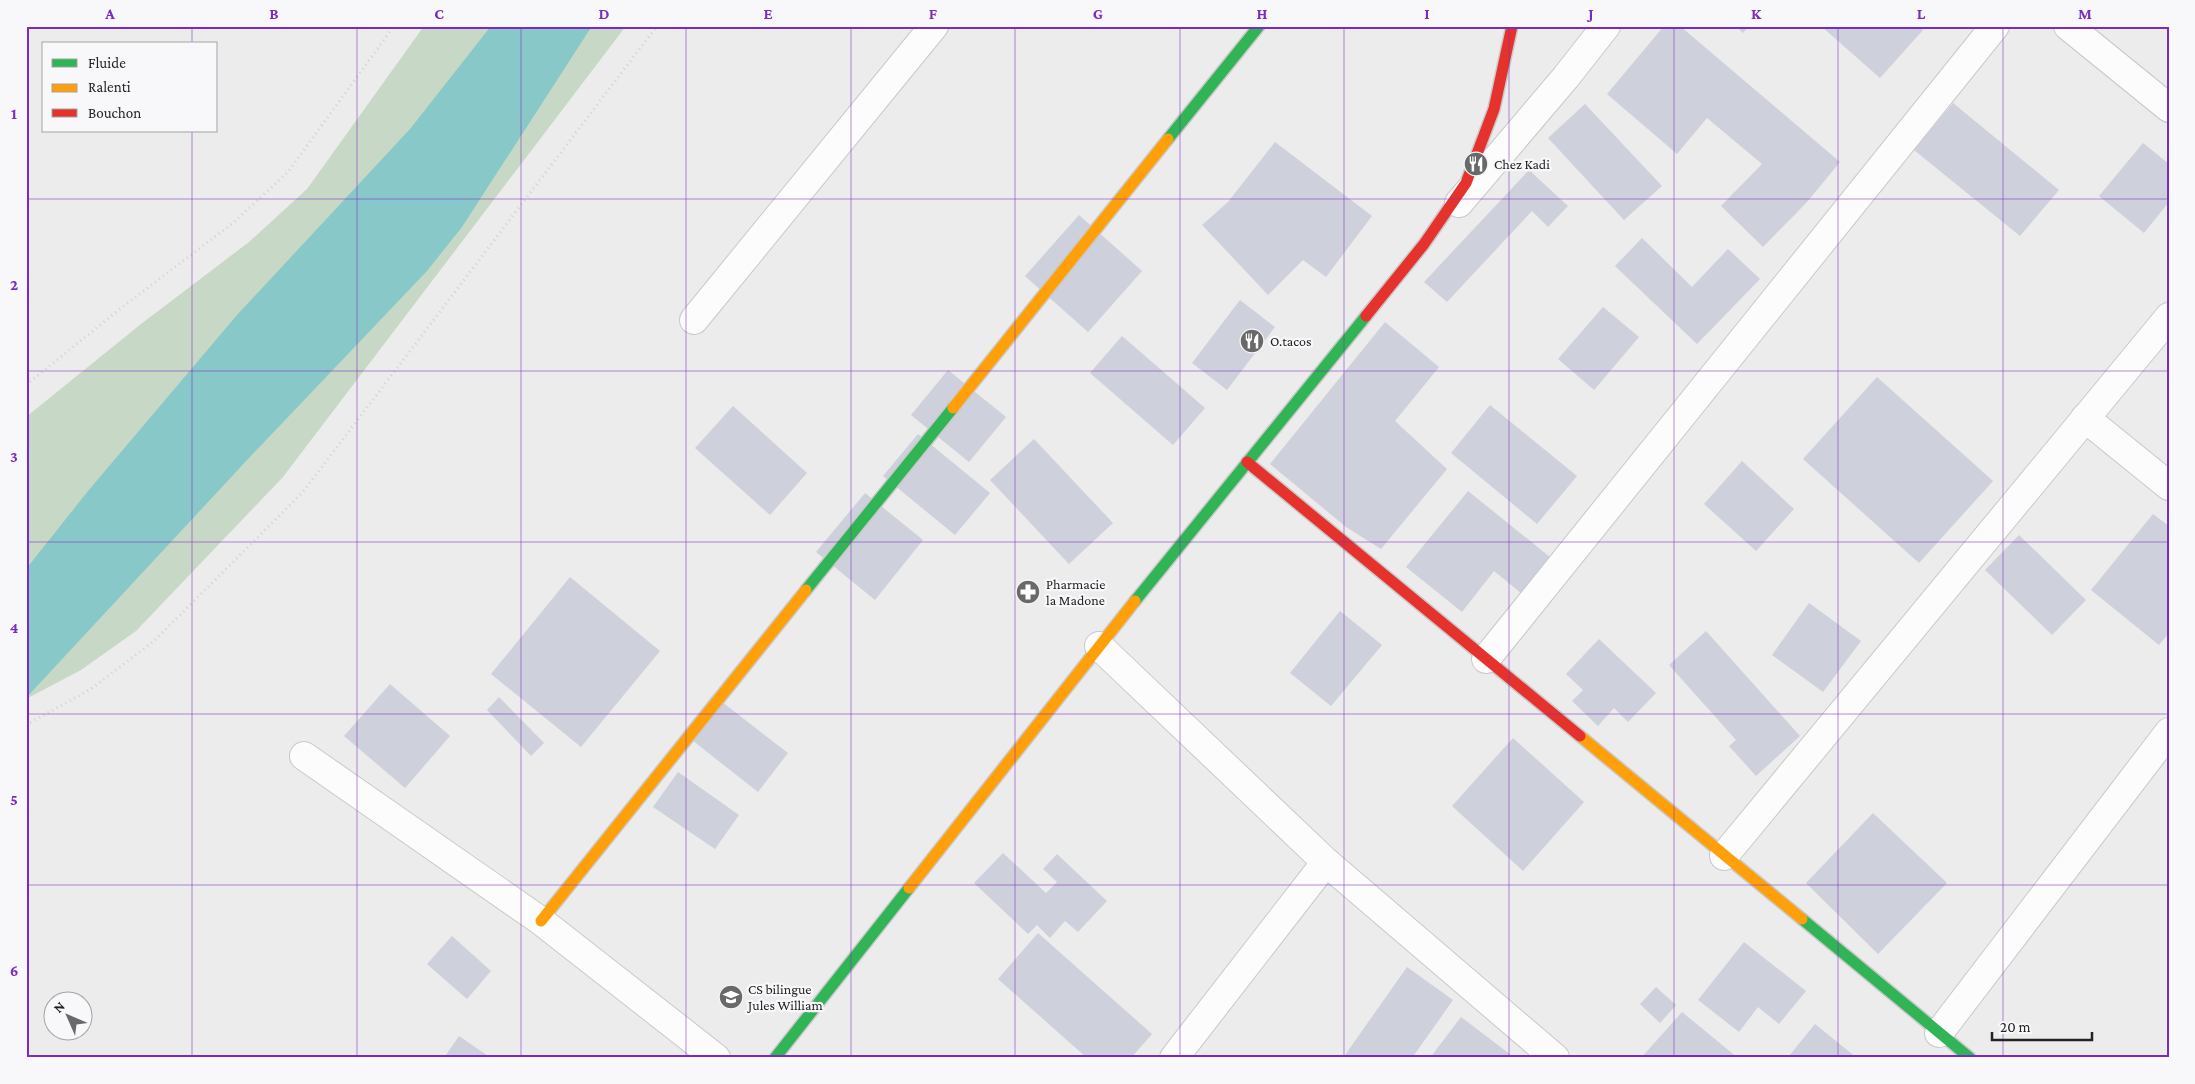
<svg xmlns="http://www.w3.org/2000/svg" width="2195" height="1084" font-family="'Crimson Pro',serif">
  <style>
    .green { fill: #c8d8c6 }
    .water { fill: #89c8c8 }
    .building { fill: #ced0dc }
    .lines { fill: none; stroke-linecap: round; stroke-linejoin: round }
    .street-casing { stroke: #c9c9ca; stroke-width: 30 }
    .fast-casing { stroke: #c9c9ca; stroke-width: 14 }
    .slow-casing { stroke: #c9c9ca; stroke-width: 14 }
    .jam-casing { stroke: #c9c9ca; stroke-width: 14 }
    .path { stroke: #d2d2d2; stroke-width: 3; stroke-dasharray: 1 4; stroke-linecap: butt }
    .street { stroke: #fcfcfc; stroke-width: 28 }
    .fast { stroke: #30b455; stroke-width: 11 }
    .slow { stroke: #ff9f0a; stroke-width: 11 }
    .jam { stroke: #e5322d; stroke-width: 11 }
    .grid { fill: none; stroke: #7b2cbf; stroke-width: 1; stroke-opacity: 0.55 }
    .labels { text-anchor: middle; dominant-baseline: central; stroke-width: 4.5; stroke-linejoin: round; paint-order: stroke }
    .poi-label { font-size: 14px; fill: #232324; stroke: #f8f8fa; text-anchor: start }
    .neatline { fill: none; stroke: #7b2cbf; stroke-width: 2 }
    .grid-label { font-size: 16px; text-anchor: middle; font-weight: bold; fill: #7b2cbf }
  </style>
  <rect width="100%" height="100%" fill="#ececec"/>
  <path class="green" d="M424,26H626L283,477L136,631L81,670L26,699V417L141,324L249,242L307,189Z"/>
  <path class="water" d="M491,26H592L462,227L427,271L248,459L26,698V569L88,491L237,315L410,129Z"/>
  <g class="building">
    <path d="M1664,26H1680L1840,162L1807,202L1763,247L1721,206L1762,164L1707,118L1677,154L1607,94Z"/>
    <path d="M1736,26H1749L1743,33Z"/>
    <path d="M1821,26H1918L1923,30L1880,78Z"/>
    <path d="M1953,103L2059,190L2020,236L1914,150Z"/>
    <path d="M1585,104L1662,186L1624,220L1548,138Z"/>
    <path d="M1275,142L1372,216L1326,277L1303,260L1268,295L1202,225L1228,202Z"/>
    <path d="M2143,143L2169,164V202L2144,233L2099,196Z"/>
    <path d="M1529,170L1568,206L1548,227L1532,211L1447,302L1424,282Z"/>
    <path d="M1079,215L1142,271L1088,332L1025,276Z"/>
    <path d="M1642,238L1692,287L1728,249L1760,279L1697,344L1615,266Z"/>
    <path d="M1240,300L1275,327L1227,390L1192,363Z"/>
    <path d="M1603,307L1639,337L1594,390L1558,359Z"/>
    <path d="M1385,322L1439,367L1395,421L1447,469L1381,549L1346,527L1270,464Z"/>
    <path d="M1122,336L1205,408L1173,445L1090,373Z"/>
    <path d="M948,370L1006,417L969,462L911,415Z"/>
    <path d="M1877,377L1993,481L1919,563L1803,459Z"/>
    <path d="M1490,405L1577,476L1537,524L1451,453Z"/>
    <path d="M733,406L807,473L770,515L695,448Z"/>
    <path d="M918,434L990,493L955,535L883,476Z"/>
    <path d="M1034,439L1113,523L1069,564L990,480Z"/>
    <path d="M1742,461L1794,509L1756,551L1704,504Z"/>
    <path d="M1468,491L1550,557L1521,593L1494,571L1462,612L1406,567Z"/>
    <path d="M865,493L923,540L875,600L816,552Z"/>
    <path d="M2153,514L2169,526V633L2159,645L2091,590Z"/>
    <path d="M2019,535L2086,600L2052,635L1985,570Z"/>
    <path d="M570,577L660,651L581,747L491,674Z"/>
    <path d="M1809,603L1861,641L1823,692L1772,655Z"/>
    <path d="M1340,611L1382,645L1331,706L1290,673Z"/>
    <path d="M1706,631L1800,736L1756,776L1729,746L1736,740L1669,665Z"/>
    <path d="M1599,639L1656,693L1628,722L1614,708L1598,726L1572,701L1583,690L1566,674Z"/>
    <path d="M390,684L450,736L405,788L344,736Z"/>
    <path d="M713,695L788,753L758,792L683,733Z"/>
    <path d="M499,697L544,743L531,756L487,710Z"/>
    <path d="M1513,738L1584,802L1523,871L1452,806Z"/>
    <path d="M678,772L739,815L715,849L653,807Z"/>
    <path d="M1873,813L1947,883L1878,954L1806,883Z"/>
    <path d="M1003,853L1046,893L1057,882L1043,869L1057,854L1107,901L1078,932L1065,921L1050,938L1037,925L1028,934L974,883Z"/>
    <path d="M1038,933L1152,1034L1131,1058H1087L998,979Z"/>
    <path d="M452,936L491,971L467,999L427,964Z"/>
    <path d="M1744,942L1806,991L1779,1024L1758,1007L1739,1032L1698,1000Z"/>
    <path d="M1407,967L1453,1000L1412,1058H1343Z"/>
    <path d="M1656,987L1676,1005L1660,1023L1640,1004Z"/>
    <path d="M1682,1012L1738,1058H1641Z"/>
    <path d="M1461,1017L1515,1058H1430Z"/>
    <path d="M1815,1024L1857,1058L1789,1056Z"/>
    <path d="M459,1036L491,1058H444Z"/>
  </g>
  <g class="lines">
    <g class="street-casing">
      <g id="street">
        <path d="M2068,26L2169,108"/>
        <path d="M1459,203L1566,77L1606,26"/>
        <path d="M694,320L934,26"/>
        <path d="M2085,418L2169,486"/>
        <path d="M1099,646L1326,862L1555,1058"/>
        <path d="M1486,659L1995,26"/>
        <path d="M304,756L541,921L716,1058"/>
        <path d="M1724,856L2169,317"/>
        <path d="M1939,1033L2169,732"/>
        <path d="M1174,1058L1326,862"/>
      </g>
    </g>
    <g class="fast-casing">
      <g id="fast">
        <path d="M1168,139L1259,26"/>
        <path d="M806,590L953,408"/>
        <path d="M1135,601L1366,316"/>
        <path d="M1802,919L1970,1058"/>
        <path d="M775,1058L909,888"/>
      </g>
    </g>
    <g class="slow-casing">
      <g id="slow">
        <path d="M953,408L1168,139"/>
        <path d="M1580,736L1802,919"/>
        <path d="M909,888L1135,601"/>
        <path d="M541,921L806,590"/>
      </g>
    </g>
    <g class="jam-casing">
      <g id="jam">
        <path d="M1366,316L1424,244L1466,183L1494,109L1512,26"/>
        <path d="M1247,462L1580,736"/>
      </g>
    </g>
    <g class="path">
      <path d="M26,385L125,305L233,223L288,172L394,26"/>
      <path d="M26,725L91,689L154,641L302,493L657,26"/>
    </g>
    <use href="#street" class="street"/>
    <use href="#fast" class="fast"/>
    <use href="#slow" class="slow"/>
    <use href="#jam" class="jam"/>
  </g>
  <path class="grid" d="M192,26V44M357,26V1058M521,26V1058M686,26V1058M851,26V1058M1015,26V1058M1180,26V1058M1344,26V1058M1509,26V1058M1674,26V1058M1838,26V1058M2003,26V1058M192,131V1058M26,199H2169M26,371H2169M26,542H2169M26,714H2169M26,885H2169"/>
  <defs>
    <g id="restaurant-disc" transform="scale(1.25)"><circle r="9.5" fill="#69696a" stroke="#f8f8fa"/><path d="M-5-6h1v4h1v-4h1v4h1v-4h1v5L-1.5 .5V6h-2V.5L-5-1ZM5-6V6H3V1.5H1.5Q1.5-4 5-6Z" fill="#fff"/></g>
    <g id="pharmacy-disc" transform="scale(1.25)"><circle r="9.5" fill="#69696a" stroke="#f8f8fa"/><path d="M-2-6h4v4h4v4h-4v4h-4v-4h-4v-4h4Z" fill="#fff"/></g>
    <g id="school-disc" transform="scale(1.25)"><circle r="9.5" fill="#69696a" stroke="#f8f8fa"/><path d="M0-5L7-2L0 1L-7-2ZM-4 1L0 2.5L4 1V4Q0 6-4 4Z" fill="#fff"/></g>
  </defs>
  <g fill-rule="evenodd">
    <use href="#restaurant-disc" x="1476" y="164"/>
    <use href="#restaurant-disc" x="1252" y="341"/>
    <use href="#pharmacy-disc" x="1028" y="592"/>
    <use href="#school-disc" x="731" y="997"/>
  </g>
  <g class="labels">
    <g class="poi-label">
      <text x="1494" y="164">Chez Kadi</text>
      <text x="1270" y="341">O.tacos</text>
      <text x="1046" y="584">Pharmacie<tspan x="1046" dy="16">la Madone</tspan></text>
      <text x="748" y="989">CS bilingue<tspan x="748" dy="16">Jules William</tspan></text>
    </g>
  </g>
  <rect width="2195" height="1084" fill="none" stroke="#f8f8fa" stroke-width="55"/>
  <rect x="42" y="42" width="175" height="90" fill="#f8f8fa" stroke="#a3a3a4"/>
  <rect x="52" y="59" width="25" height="8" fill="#30b455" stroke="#a3a3a4"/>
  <text x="88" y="68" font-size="15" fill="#232324">Fluide</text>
  <rect x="52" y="84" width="25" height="8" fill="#ff9f0a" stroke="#a3a3a4"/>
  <text x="88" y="92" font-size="15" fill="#232324">Ralenti</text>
  <rect x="52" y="109" width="25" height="8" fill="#e5322d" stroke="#a3a3a4"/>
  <text x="88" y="118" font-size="15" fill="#232324">Bouchon</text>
  <g transform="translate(68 1016) rotate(315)"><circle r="24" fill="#f8f8fa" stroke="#a3a3a4"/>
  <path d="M0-4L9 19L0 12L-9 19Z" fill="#69696a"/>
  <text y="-8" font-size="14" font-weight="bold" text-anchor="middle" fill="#232324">N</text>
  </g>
  <path d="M1992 1032v8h100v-8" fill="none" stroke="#232324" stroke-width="2.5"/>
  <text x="2000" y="1032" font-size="15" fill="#232324" stroke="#f8f8fa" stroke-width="4" paint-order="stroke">20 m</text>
  <rect x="28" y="28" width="2140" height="1028" class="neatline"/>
  <g class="grid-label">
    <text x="110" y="19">A</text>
    <text x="274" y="19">B</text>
    <text x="439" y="19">C</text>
    <text x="604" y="19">D</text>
    <text x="768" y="19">E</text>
    <text x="933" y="19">F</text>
    <text x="1098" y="19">G</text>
    <text x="1262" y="19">H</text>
    <text x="1427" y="19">I</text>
    <text x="1591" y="19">J</text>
    <text x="1756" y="19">K</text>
    <text x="1921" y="19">L</text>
    <text x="2085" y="19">M</text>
    <text x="14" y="119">1</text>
    <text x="14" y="290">2</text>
    <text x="14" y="462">3</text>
    <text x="14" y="633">4</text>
    <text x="14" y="805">5</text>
    <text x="14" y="976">6</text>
  </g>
</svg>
